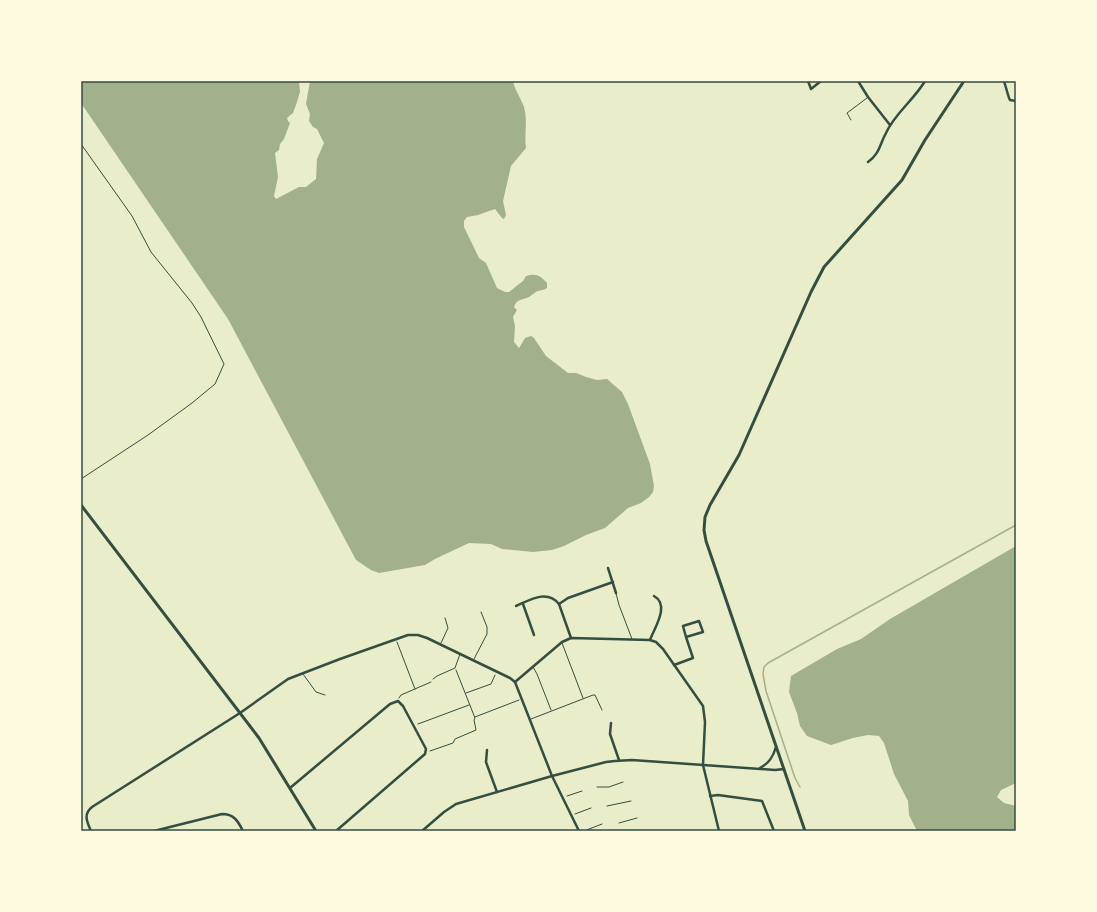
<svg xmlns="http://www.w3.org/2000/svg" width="1097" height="912" font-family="Montserrat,sans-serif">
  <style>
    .water { fill: #a3b18a }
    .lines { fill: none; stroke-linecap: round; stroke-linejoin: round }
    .stream { stroke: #a3b18a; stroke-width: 1.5 }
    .path { stroke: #344e41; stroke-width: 1 }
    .service { stroke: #344e41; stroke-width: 1 }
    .minor { stroke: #344e41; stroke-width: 2.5 }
    .tertiary { stroke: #344e41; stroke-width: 3 }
    .neatline { fill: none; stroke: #344e41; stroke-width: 1.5 }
  </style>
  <rect width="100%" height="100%" fill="#e9edc9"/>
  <g class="water">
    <path d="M81,81H299L300,92L296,105L293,113L287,118L288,121L290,123L284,139L280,144L279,150L275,153L278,177L274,196L276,199L299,187H306L316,179L317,159L324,143L317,129L313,127L309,121L310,114L306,104L310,81H513C515,91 521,98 524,107C528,121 524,135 526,148L511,166L503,201L506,215L504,219L502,218L495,209L478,215L467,217L464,221V227L479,258L486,263L497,288L505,292H509L523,281L526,276C536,273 540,275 547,283V288C544,290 541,290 538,291C535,292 532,295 529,297C523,300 516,299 514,307L517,310L513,317L515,326L514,342L519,348L525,338L531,336L534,338L546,356L568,373H576L586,377L597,380L607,379L622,392L628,404L650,464L654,486L653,492L649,497L641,503L628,508L605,528L586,535L564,546L552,550L533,552L502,549L491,544L469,543L435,559L425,565L379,573L371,570L356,560L228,319L81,103Z"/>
    <path d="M1016,546V783L1001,790L997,797L1004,803L1016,806V831H917L909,815L908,801L894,774L884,743L879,736L868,735L853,738L831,745L807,736L800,726L797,713L789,692L791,676L837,649L861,639L890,619Z"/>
  </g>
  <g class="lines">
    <path class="stream" d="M800,787L795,778L766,691L763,674L764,667L768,663L1016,525"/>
    <g class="path">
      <path d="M81,144L132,216L151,252L192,303L201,317L224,364L215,384L192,403L148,435L81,479"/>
      <path d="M397,642L415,689"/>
      <path d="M466,693L491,684L495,675"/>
      <path d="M399,698L401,695L431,682"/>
      <path d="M475,717L519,700"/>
      <path d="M418,724L469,705"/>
      <path d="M430,751L453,743L455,739L476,730L474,720L475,718L456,670"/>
      <path d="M597,787H609L623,782"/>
      <path d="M567,796L582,791"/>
      <path d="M607,806L631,801"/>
      <path d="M575,814L591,808"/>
      <path d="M619,823L637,818"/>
      <path d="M584,831L602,824"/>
    </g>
    <g class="service">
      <path d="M851,120L847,113L867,98"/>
      <path d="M616,593L619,605L632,639"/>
      <path d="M441,643L448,628L445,618"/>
      <path d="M562,643L583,698"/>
      <path d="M474,659L487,634V627L481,612"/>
      <path d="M533,667L537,674L551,710"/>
      <path d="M303,674L316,692L325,695"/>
      <path d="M433,679L437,676L455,668L460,654"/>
      <path d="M531,719L593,695H595L602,710"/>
    </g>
    <g class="minor">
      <path d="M808,81L811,89L821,81"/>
      <path d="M858,81L868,97L890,125"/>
      <path d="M1004,81L1009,98L1010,100L1016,101"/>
      <path d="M868,162C880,153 879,146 886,133C895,113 914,100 925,81"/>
      <path d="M608,568L616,593"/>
      <path d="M523,604L534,635"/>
      <path d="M559,604L568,598L613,582"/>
      <path d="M516,606C530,600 547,589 559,604L571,638"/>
      <path d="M650,640C655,627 670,605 654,596"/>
      <path d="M674,665L693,658L686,637L703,632L699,621L683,626L686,637"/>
      <path d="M515,682L562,642L571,638L650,640L656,642L663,649L703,706L705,722L703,765L719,831"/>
      <path d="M611,723L610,734L619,760"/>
      <path d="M487,750L486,762L497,792"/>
      <path d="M760,768C769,763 773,757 776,747"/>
      <path d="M290,788L390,704L398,701L403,706L426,749L425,754L336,831"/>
      <path d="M710,796L718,795L762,801L774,831"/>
      <path d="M91,831C87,822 83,814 92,807L240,713L288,679L340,659L408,635H418L427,638L510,678L515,682L552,776L579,831"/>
      <path d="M154,831L222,814C234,814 238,821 243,831"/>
      <path d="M422,831L444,812L456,804L552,776L606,762L615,761L632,760L775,770L784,769"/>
    </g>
    <g class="tertiary">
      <path d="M81,505L259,738L316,831"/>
      <path d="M805,831L706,541L704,530L705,517L710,505L739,455L811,292L824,267L902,180L925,140L964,81"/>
    </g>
  </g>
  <rect width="1097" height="912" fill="none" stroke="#fefae0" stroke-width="164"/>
  <rect x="82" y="82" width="933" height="748" class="neatline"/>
</svg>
